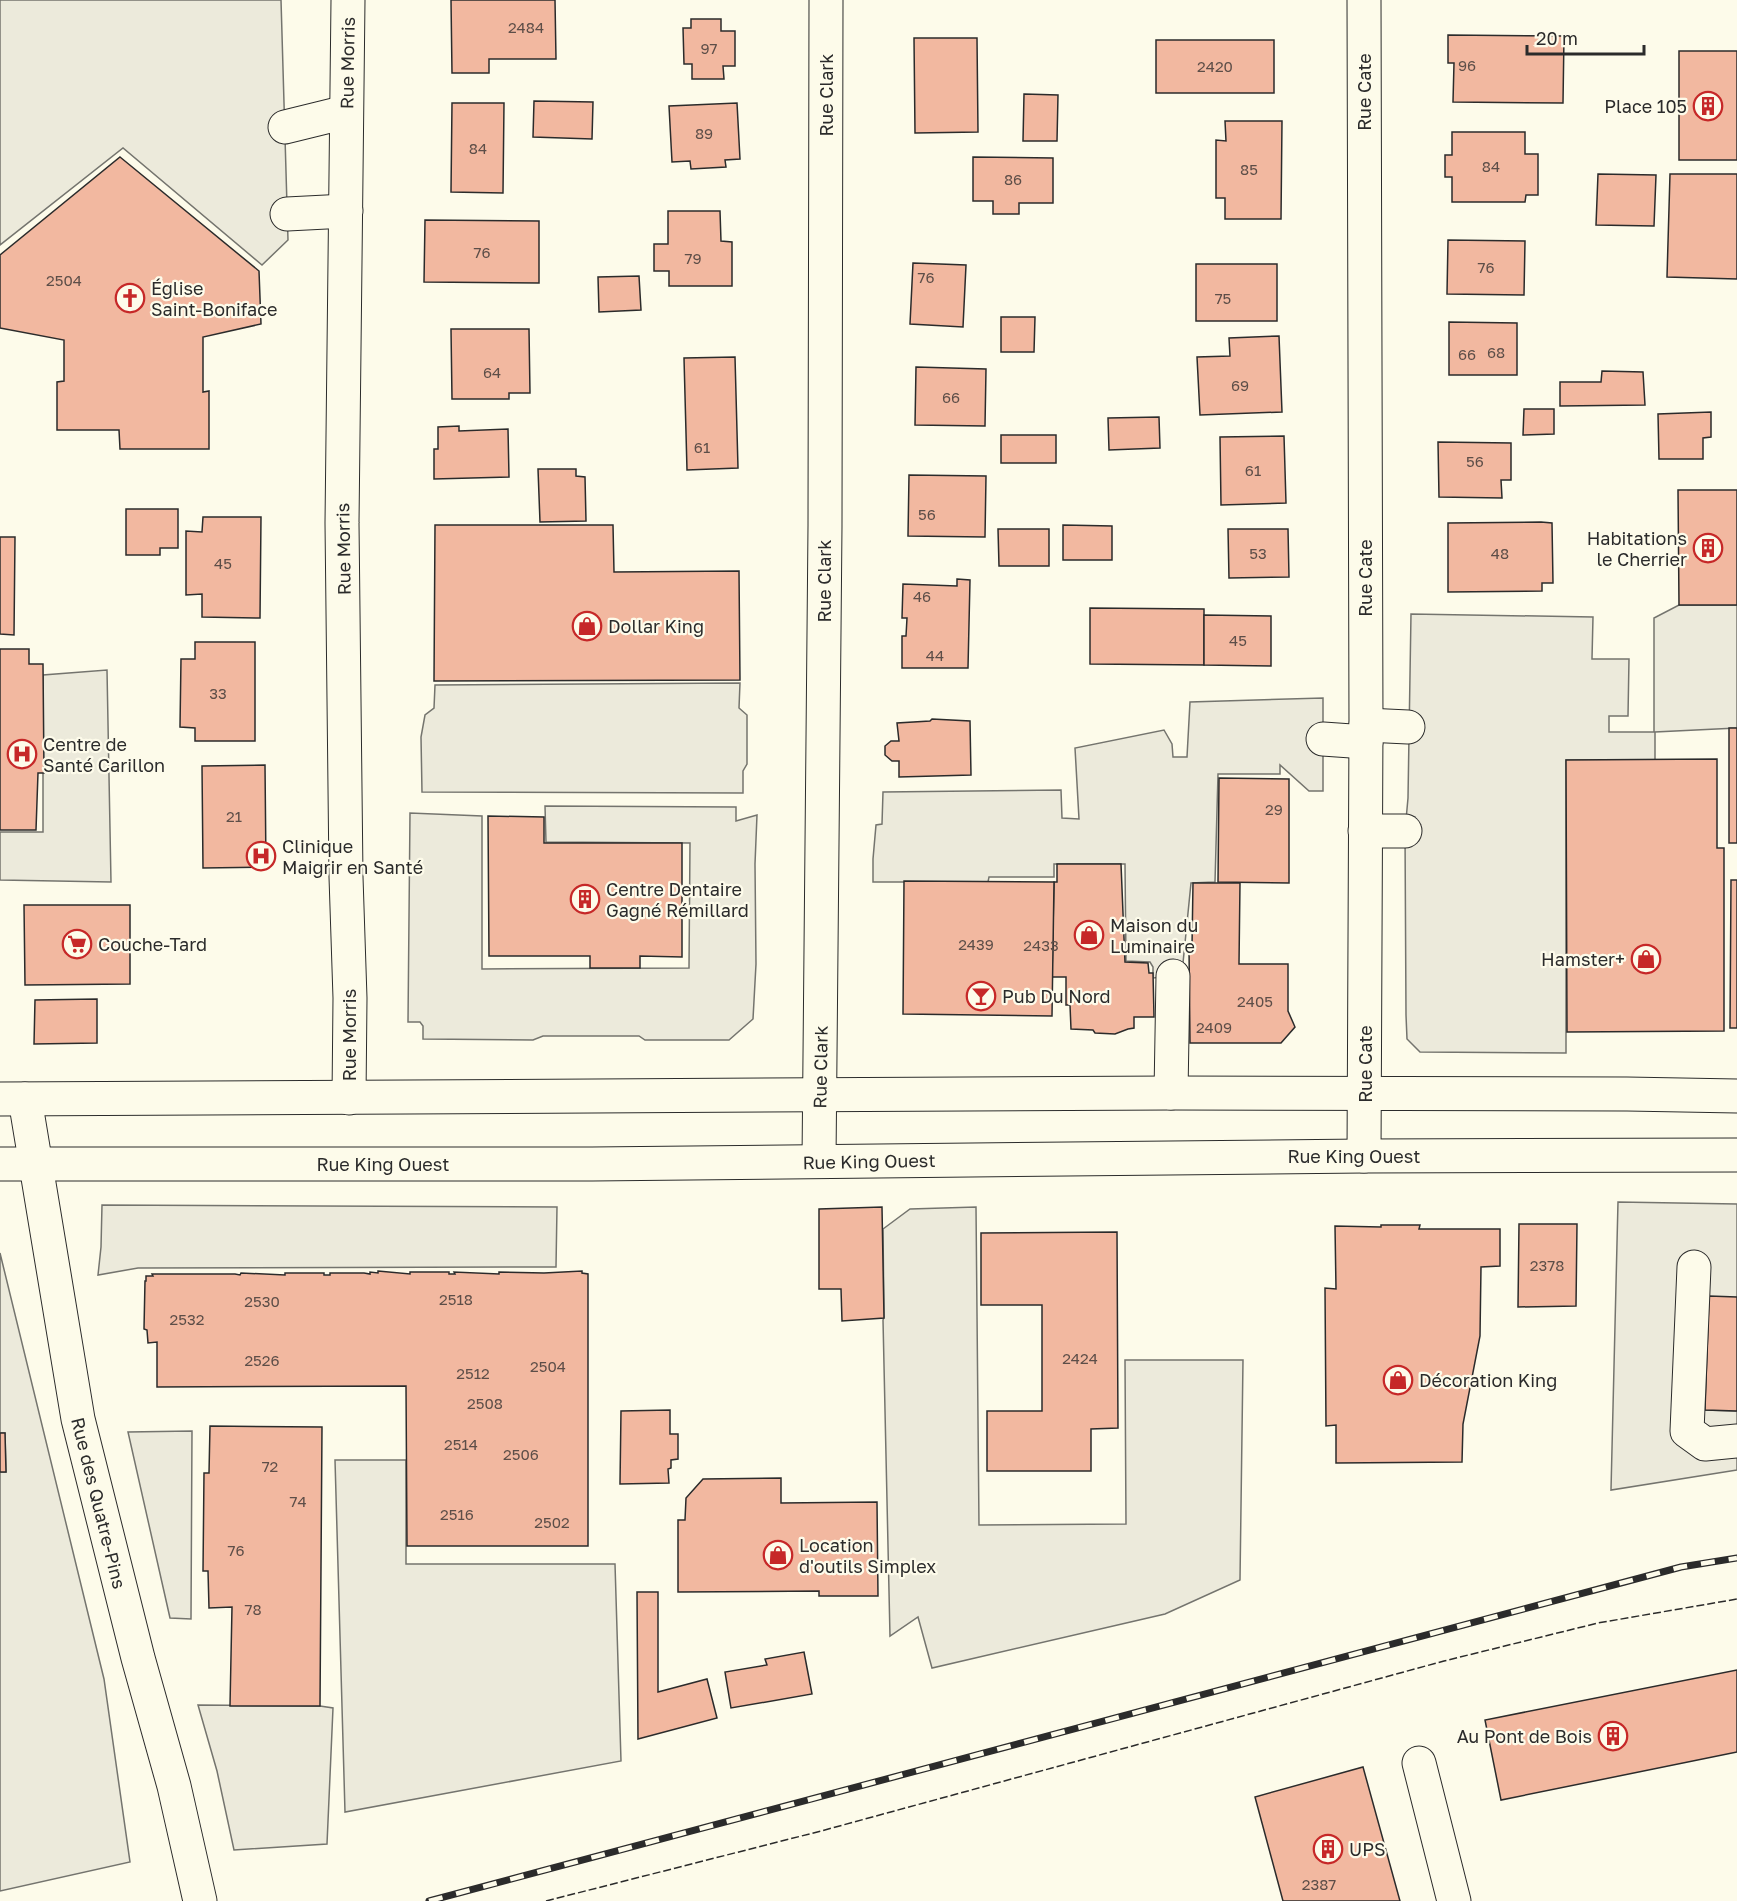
<svg xmlns="http://www.w3.org/2000/svg" width="1737" height="1901" font-family="'Golos Text',sans-serif">
  <style>
    .parking { fill: #eceadb; stroke: #74746e; stroke-width: 1.5 }
    .building { fill: #f2b8a0; stroke: #2b2b2b; stroke-width: 1.5 }
    .lines { fill: none; stroke-linecap: round; stroke-linejoin: round }
    .minor-casing { stroke: #2b2b2b; stroke-width: 35 }
    .major-casing { stroke: #2b2b2b; stroke-width: 35 }
    .minor { stroke: #fdfbea; stroke-width: 33 }
    .major { stroke: #fdfbea; stroke-width: 33 }
    .rail-casing { stroke: #2b2b2b; stroke-width: 7 }
    .rail { stroke: #fdfbea; stroke-width: 4.5; stroke-dasharray: 14; stroke-linecap: butt }
    .fence { stroke: #2b2b2b; stroke-width: 1.5; stroke-dasharray: 8 3; stroke-linecap: butt }
    .labels { text-anchor: middle; dominant-baseline: central; stroke-width: 4.5; stroke-linejoin: round; paint-order: stroke }
    .number-label { font-size: 15px; fill: #5d4e48 }
    .street-label { font-size: 18px; fill: #2b2b2b; stroke: #fdfbea }
    .poi-label { font-size: 18px; fill: #2b2b2b; stroke: #fdfbea; text-anchor: start }
  </style>
  <rect width="100%" height="100%" fill="#fdfbea"/>
  <g class="parking">
    <path d="M0,0H281L288,240L262,265L123,148L0,245Z"/>
    <path d="M1679,605H1737V728L1655,732V760H1566V1053L1420,1052L1407,1039L1406,1015L1405,831L1408,798L1411,614L1593,617L1592,659H1629L1628,716H1609V732H1654V618Z"/>
    <path d="M107,670L111,882L0,880V832H43V675Z"/>
    <path d="M740,683L739,708L747,715V764L743,771V793L422,792L421,737L425,715L434,708L435,685Z"/>
    <path d="M1323,698V791H1309L1280,765V774H1218L1215,882L1191,883L1182,973L1173,976L1153,978V967L1150,962L1126,961L1125,864H1054V877H989L988,882H873V859L876,825L882,824L883,792L1061,790L1062,818L1079,819L1075,748L1164,730L1172,744L1173,757H1187L1190,702Z"/>
    <path d="M545,806L736,807V821L757,815L755,864L756,964L753,1019L729,1040H645L639,1036H543L533,1040L423,1039V1026L420,1022H408L410,813L482,816V969L689,968L690,843L546,842Z"/>
    <path d="M1618,1202L1737,1204V1297L1706,1410L1737,1411V1470L1611,1490Z"/>
    <path d="M102,1205L557,1207L556,1267L138,1268L98,1275L101,1247Z"/>
    <path d="M976,1207L979,1525L1126,1524L1125,1360H1243L1240,1580L1165,1614L932,1668L918,1617L890,1636L883,1320L884,1317L883,1229L910,1209Z"/>
    <path d="M0,1253L104,1679L130,1862L0,1891V1472H6L5,1433H0Z"/>
    <path d="M192,1431L191,1619L170,1618L128,1432Z"/>
    <path d="M335,1460H406V1564H615L621,1761L345,1812Z"/>
    <path d="M198,1705L320,1706L333,1708L327,1844L234,1850L217,1771Z"/>
  </g>
  <g class="building">
    <path d="M451,0H555L556,59H489V73H452Z"/>
    <path d="M691,19H721V31H735V66H723L724,79H692V64H684L683,28H691Z"/>
    <path d="M1448,35L1564,36L1563,103L1453,102L1454,63H1448Z"/>
    <path d="M914,38H977L978,132L915,133Z"/>
    <rect x="1156" y="40" width="118" height="53"/>
    <rect x="1679" y="51" width="58" height="109"/>
    <path d="M1024,94L1058,95L1057,141H1023Z"/>
    <path d="M534,101L593,102L592,139L533,137Z"/>
    <path d="M452,103H504L503,193L451,192Z"/>
    <path d="M737,103L740,159L725,160L726,167L691,169L690,161L672,162L669,106Z"/>
    <path d="M1225,121H1282L1281,219H1225V198H1216V140L1226,141Z"/>
    <path d="M1452,132H1525V154H1538V195H1526L1525,202H1452V177H1445V155H1452Z"/>
    <path d="M120,157L259,271L261,324L203,337V392L209,391V449H120L119,430H57V382L64,381V340L0,328V255Z"/>
    <path d="M973,157L1053,158V203H1019V214H993V201H973Z"/>
    <path d="M1598,174L1656,175L1654,226L1596,225Z"/>
    <path d="M1670,174H1737V279L1667,277Z"/>
    <path d="M668,211H720L721,241L732,242V286H669V271H654V244H668Z"/>
    <path d="M425,220L539,221V283L424,282Z"/>
    <path d="M1448,240L1525,241L1524,295L1447,294Z"/>
    <path d="M913,263L966,265L963,327L910,324Z"/>
    <rect x="1196" y="264" width="81" height="57"/>
    <path d="M639,276L641,310L599,312L598,277Z"/>
    <path d="M1001,317H1035L1034,352H1001Z"/>
    <path d="M1449,322L1517,323V375H1449Z"/>
    <path d="M451,329H529L530,393H509V399H452Z"/>
    <path d="M1279,336L1282,412L1200,415L1197,357L1230,356L1229,338Z"/>
    <path d="M735,357L738,468L687,470L684,358Z"/>
    <path d="M916,367L986,369L985,426L915,425Z"/>
    <path d="M1602,371L1643,372L1645,405L1560,406V382H1601Z"/>
    <path d="M1524,409H1554V434L1523,435Z"/>
    <path d="M1711,412V437L1703,438V459H1659L1658,414Z"/>
    <path d="M1159,417L1160,448L1109,450L1108,418Z"/>
    <path d="M459,426V431L508,429L509,477L434,479V449H438V427Z"/>
    <rect x="1001" y="435" width="55" height="28"/>
    <path d="M1284,436L1286,503L1221,505L1220,437Z"/>
    <path d="M1438,442L1511,443V480H1501L1502,498L1439,497Z"/>
    <path d="M538,469H576V476L585,477L586,521L540,522Z"/>
    <path d="M909,475L986,476L985,537L908,536Z"/>
    <path d="M1678,490H1737V605H1679Z"/>
    <path d="M126,509H178V548H160V555H126Z"/>
    <path d="M203,517H261L260,618L202,617V594L186,595V531L202,532Z"/>
    <path d="M1541,522L1552,523L1553,583H1542V591L1448,592V523Z"/>
    <path d="M435,525H613L614,572L739,571L740,680L434,681Z"/>
    <path d="M1063,525L1112,526V560H1063Z"/>
    <path d="M998,529H1049V566H999Z"/>
    <path d="M1228,529H1288L1289,577L1229,578Z"/>
    <path d="M0,537H15L14,635L0,634Z"/>
    <path d="M957,579L970,580L968,668H902V636H906L907,618H902L903,584L957,586Z"/>
    <path d="M1090,608L1204,609V665L1090,664Z"/>
    <path d="M1204,615L1271,616V666L1204,665Z"/>
    <path d="M195,642H255V741H195V728L180,727L181,659H195Z"/>
    <path d="M0,649H29V664H43L44,773H38L36,830H0Z"/>
    <path d="M932,719L970,721L971,775L899,777V761H892L885,755V746L891,741H899L897,723L930,721Z"/>
    <rect x="1729" y="728" width="8" height="115"/>
    <path d="M1717,759V848H1724V1031L1567,1032L1566,760Z"/>
    <path d="M265,765L266,867L203,868L202,766Z"/>
    <path d="M1219,778L1289,779V883L1218,882Z"/>
    <path d="M488,816L544,817V843H682V957L640,956V968H590V956H489Z"/>
    <path d="M1057,864H1121L1125,962L1148,963L1149,973H1153L1154,1017H1134V1028L1128,1029L1115,1034L1095,1033L1093,1030L1071,1029L1070,1005H1066V977H1052L1054,882H1057Z"/>
    <path d="M1731,880H1737V1028H1730Z"/>
    <path d="M904,881L1054,882L1052,1016L903,1014Z"/>
    <path d="M1193,883H1240L1239,964H1288V1011L1295,1027L1281,1043H1190L1189,947H1192Z"/>
    <path d="M24,905H130V984L25,985Z"/>
    <path d="M97,999V1043L34,1044L35,1000Z"/>
    <path d="M882,1207L884,1318L842,1321L841,1289H819V1209Z"/>
    <path d="M1519,1224H1577L1576,1306L1518,1307Z"/>
    <path d="M1381,1225H1420L1419,1229H1500V1266L1481,1267L1480,1336L1463,1424L1462,1462L1336,1463V1425L1326,1426L1325,1288L1336,1289L1335,1226L1381,1227Z"/>
    <path d="M1117,1232L1118,1428L1091,1429V1471H987V1411H1042V1305H981V1233Z"/>
    <path d="M378,1271L410,1274V1272H449V1274H455L454,1272L499,1274V1272L544,1273L582,1271V1273L588,1274V1546H407L406,1386L157,1387V1342L148,1343L147,1330L144,1329L145,1281H146V1276H153L152,1274H235L240,1275L241,1273L285,1275V1273H324V1275H330V1273H364L370,1274V1272L378,1273Z"/>
    <path d="M1709,1296L1737,1297V1411L1705,1410Z"/>
    <path d="M670,1410V1434H678V1459L671,1460V1468L668,1469L669,1483L620,1484L621,1411Z"/>
    <path d="M210,1426L322,1427L320,1706H230L232,1607L209,1608L208,1571H203L204,1473H209Z"/>
    <path d="M0,1433H5L6,1472H0Z"/>
    <path d="M781,1478V1503L877,1502L878,1596H819V1591L678,1592V1520H685L686,1498L703,1479Z"/>
    <path d="M637,1592H658V1692L707,1679L717,1718L638,1739Z"/>
    <path d="M804,1652L812,1694L731,1708L725,1672L767,1665L765,1659Z"/>
    <path d="M1737,1670V1752L1501,1800L1485,1720Z"/>
    <path d="M1363,1767L1400,1901H1283L1255,1797Z"/>
  </g>
  <g class="lines">
    <g class="minor-casing">
      <g id="minor">
        <path d="M348,0L342,523L346,877L350,998L349,1098"/>
        <path d="M1364,0L1366,725L1364,1156"/>
        <path d="M285,127L346,112"/>
        <path d="M287,214L346,211"/>
        <path d="M1366,725L1408,727"/>
        <path d="M1323,739L1366,742"/>
        <path d="M1365,831H1405"/>
        <path d="M1171,1093L1173,976"/>
        <path d="M25,1099L78,1419L138,1658L174,1786L200,1901"/>
        <path d="M819,1161L825,526L826,0"/>
        <path d="M1694,1267L1687,1431L1705,1444L1737,1441"/>
        <path d="M1419,1763L1454,1901"/>
      </g>
    </g>
    <g class="major-casing">
      <g id="major">
        <path d="M0,1099L1171,1093L1627,1094L1737,1096"/>
        <path d="M0,1164H592L1364,1156L1737,1155"/>
      </g>
    </g>
    <use href="#minor" class="minor"/>
    <use href="#major" class="major"/>
    <g class="rail-casing">
      <path id="rail" d="M429,1901L1681,1567L1737,1558"/>
    </g>
    <use href="#rail" class="rail"/>
    <path class="fence" d="M546,1901L821,1831L1444,1661L1598,1623L1737,1599"/>
  </g>
  <defs>
    <g id="building-ring" transform="scale(1.5)"><circle r="9.5" fill="#fdfbea" stroke="#c62828" stroke-width="1.5"/><path d="M-4-6H4V6H1V3H-1V6H-4ZM-2.5-4.3h1.7v1.8h-1.7ZM.8-4.3h1.7v1.8H.8ZM-2.5-1h1.7V.8h-1.7ZM.8-1h1.7V.8H.8Z" fill="#c62828"/></g>
    <g id="church-ring" transform="scale(1.5)"><circle r="9.5" fill="#fdfbea" stroke="#c62828" stroke-width="1.5"/><path d="M-1.2-6h2.4v3.5h3.3v2.4h-3.3V6h-2.4V-.1h-3.3v-2.4h3.3Z" fill="#c62828"/></g>
    <g id="shop-ring" transform="scale(1.5)"><circle r="9.5" fill="#fdfbea" stroke="#c62828" stroke-width="1.5"/><path d="M-5-2.5h2.3a2.7 3.5 0 0 1 5.4 0H5L5.5 6h-11ZM-1.5-2.5h3a1.5 2.3 0 0 0-3 0Z" fill="#c62828"/></g>
    <g id="hospital-ring" transform="scale(1.5)"><circle r="9.5" fill="#fdfbea" stroke="#c62828" stroke-width="1.5"/><path d="M-5-5h3v3.5h4V-5h3V5h-3V1.5h-4V5h-3Z" fill="#c62828"/></g>
    <g id="supermarket-ring" transform="scale(1.5)"><circle r="9.5" fill="#fdfbea" stroke="#c62828" stroke-width="1.5"/><path d="M-6-5.5h2.5l.6 2H6L4.5 2H-2.5L-4.4-4H-6ZM-1.5 3.2a1.3 1.3 0 1 0 .1 0ZM3 3.2a1.3 1.3 0 1 0 .1 0Z" fill="#c62828"/></g>
    <g id="bar-ring" transform="scale(1.5)"><circle r="9.5" fill="#fdfbea" stroke="#c62828" stroke-width="1.5"/><path d="M-6-5H6L.8 .8V4.5H3.5V6h-7V4.5H-.8V.8Z" fill="#c62828"/></g>
  </defs>
  <g fill-rule="evenodd">
    <use href="#building-ring" x="1708" y="106"/>
    <use href="#church-ring" x="130" y="298"/>
    <use href="#building-ring" x="1708" y="548"/>
    <use href="#shop-ring" x="587" y="626"/>
    <use href="#hospital-ring" x="22" y="754"/>
    <use href="#hospital-ring" x="261" y="856"/>
    <use href="#building-ring" x="585" y="899"/>
    <use href="#shop-ring" x="1089" y="935"/>
    <use href="#supermarket-ring" x="77" y="944"/>
    <use href="#shop-ring" x="1646" y="959"/>
    <use href="#bar-ring" x="981" y="996"/>
    <use href="#shop-ring" x="1398" y="1380"/>
    <use href="#shop-ring" x="778" y="1555"/>
    <use href="#building-ring" x="1613" y="1736"/>
    <use href="#building-ring" x="1328" y="1849"/>
  </g>
  <g class="labels">
    <g class="number-label">
      <text x="526" y="27">2484</text>
      <text x="709" y="48">97</text>
      <text x="1467" y="65">96</text>
      <text x="1215" y="66">2420</text>
      <text x="704" y="133">89</text>
      <text x="478" y="148">84</text>
      <text x="1491" y="166">84</text>
      <text x="1249" y="169">85</text>
      <text x="1013" y="179">86</text>
      <text x="482" y="252">76</text>
      <text x="693" y="258">79</text>
      <text x="1486" y="267">76</text>
      <text x="926" y="277">76</text>
      <text x="64" y="280">2504</text>
      <text x="1223" y="298">75</text>
      <text x="1496" y="352">68</text>
      <text x="1467" y="354">66</text>
      <text x="492" y="372">64</text>
      <text x="1240" y="385">69</text>
      <text x="951" y="397">66</text>
      <text x="702" y="447">61</text>
      <text x="1475" y="461">56</text>
      <text x="1253" y="470">61</text>
      <text x="927" y="514">56</text>
      <text x="1258" y="553">53</text>
      <text x="1500" y="553">48</text>
      <text x="223" y="563">45</text>
      <text x="922" y="596">46</text>
      <text x="1238" y="640">45</text>
      <text x="935" y="655">44</text>
      <text x="218" y="693">33</text>
      <text x="1274" y="809">29</text>
      <text x="234" y="816">21</text>
      <text x="976" y="944">2439</text>
      <text x="1041" y="945">2433</text>
      <text x="1255" y="1001">2405</text>
      <text x="1214" y="1027">2409</text>
      <text x="1547" y="1265">2378</text>
      <text x="456" y="1299">2518</text>
      <text x="262" y="1301">2530</text>
      <text x="187" y="1319">2532</text>
      <text x="1080" y="1358">2424</text>
      <text x="262" y="1360">2526</text>
      <text x="548" y="1366">2504</text>
      <text x="473" y="1373">2512</text>
      <text x="485" y="1403">2508</text>
      <text x="461" y="1444">2514</text>
      <text x="521" y="1454">2506</text>
      <text x="270" y="1466">72</text>
      <text x="298" y="1501">74</text>
      <text x="457" y="1514">2516</text>
      <text x="552" y="1522">2502</text>
      <text x="236" y="1550">76</text>
      <text x="253" y="1609">78</text>
      <text x="1319" y="1884">2387</text>
    </g>
    <g class="street-label">
      <text transform="translate(347 63) rotate(-89)">Rue Morris</text>
      <text transform="translate(1364 92) rotate(-90)">Rue Cate</text>
      <text transform="translate(826 95) rotate(-90)">Rue Clark</text>
      <text transform="translate(343 549) rotate(-91)">Rue Morris</text>
      <text transform="translate(1365 578) rotate(-90)">Rue Cate</text>
      <text transform="translate(824 581) rotate(-90)">Rue Clark</text>
      <text transform="translate(349 1035) rotate(-90)">Rue Morris</text>
      <text transform="translate(1365 1064) rotate(-90)">Rue Cate</text>
      <text transform="translate(820 1067) rotate(-89)">Rue Clark</text>
      <text x="1354" y="1156">Rue King Ouest</text>
      <text transform="translate(869 1161) rotate(-1)">Rue King Ouest</text>
      <text x="383" y="1164">Rue King Ouest</text>
      <text transform="translate(99 1503) rotate(76)">Rue des Quatre-Pins</text>
    </g>
    <g class="poi-label">
      <text x="1687" y="106" text-anchor="end">Place 105</text>
      <text x="151" y="288">Église<tspan x="151" dy="21">Saint-Boniface</tspan></text>
      <text x="1687" y="538" text-anchor="end">Habitations<tspan x="1687" dy="21">le Cherrier</tspan></text>
      <text x="608" y="626">Dollar King</text>
      <text x="43" y="744">Centre de<tspan x="43" dy="21">Santé Carillon</tspan></text>
      <text x="282" y="846">Clinique<tspan x="282" dy="21">Maigrir en Santé</tspan></text>
      <text x="606" y="889">Centre Dentaire<tspan x="606" dy="21">Gagné Rémillard</tspan></text>
      <text x="1110" y="925">Maison du<tspan x="1110" dy="21">Luminaire</tspan></text>
      <text x="98" y="944">Couche-Tard</text>
      <text x="1625" y="959" text-anchor="end">Hamster+</text>
      <text x="1002" y="996">Pub Du Nord</text>
      <text x="1419" y="1380">Décoration King</text>
      <text x="799" y="1545">Location<tspan x="799" dy="21">d'outils Simplex</tspan></text>
      <text x="1592" y="1736" text-anchor="end">Au Pont de Bois</text>
      <text x="1349" y="1849">UPS</text>
    </g>
  </g>
  <path d="M1527 45v9h117v-9" fill="none" stroke="#2b2b2b" stroke-width="3"/>
  <text x="1536" y="45" font-size="18" fill="#2b2b2b" stroke="#fdfbea" stroke-width="4.5" paint-order="stroke">20 m</text>
</svg>
